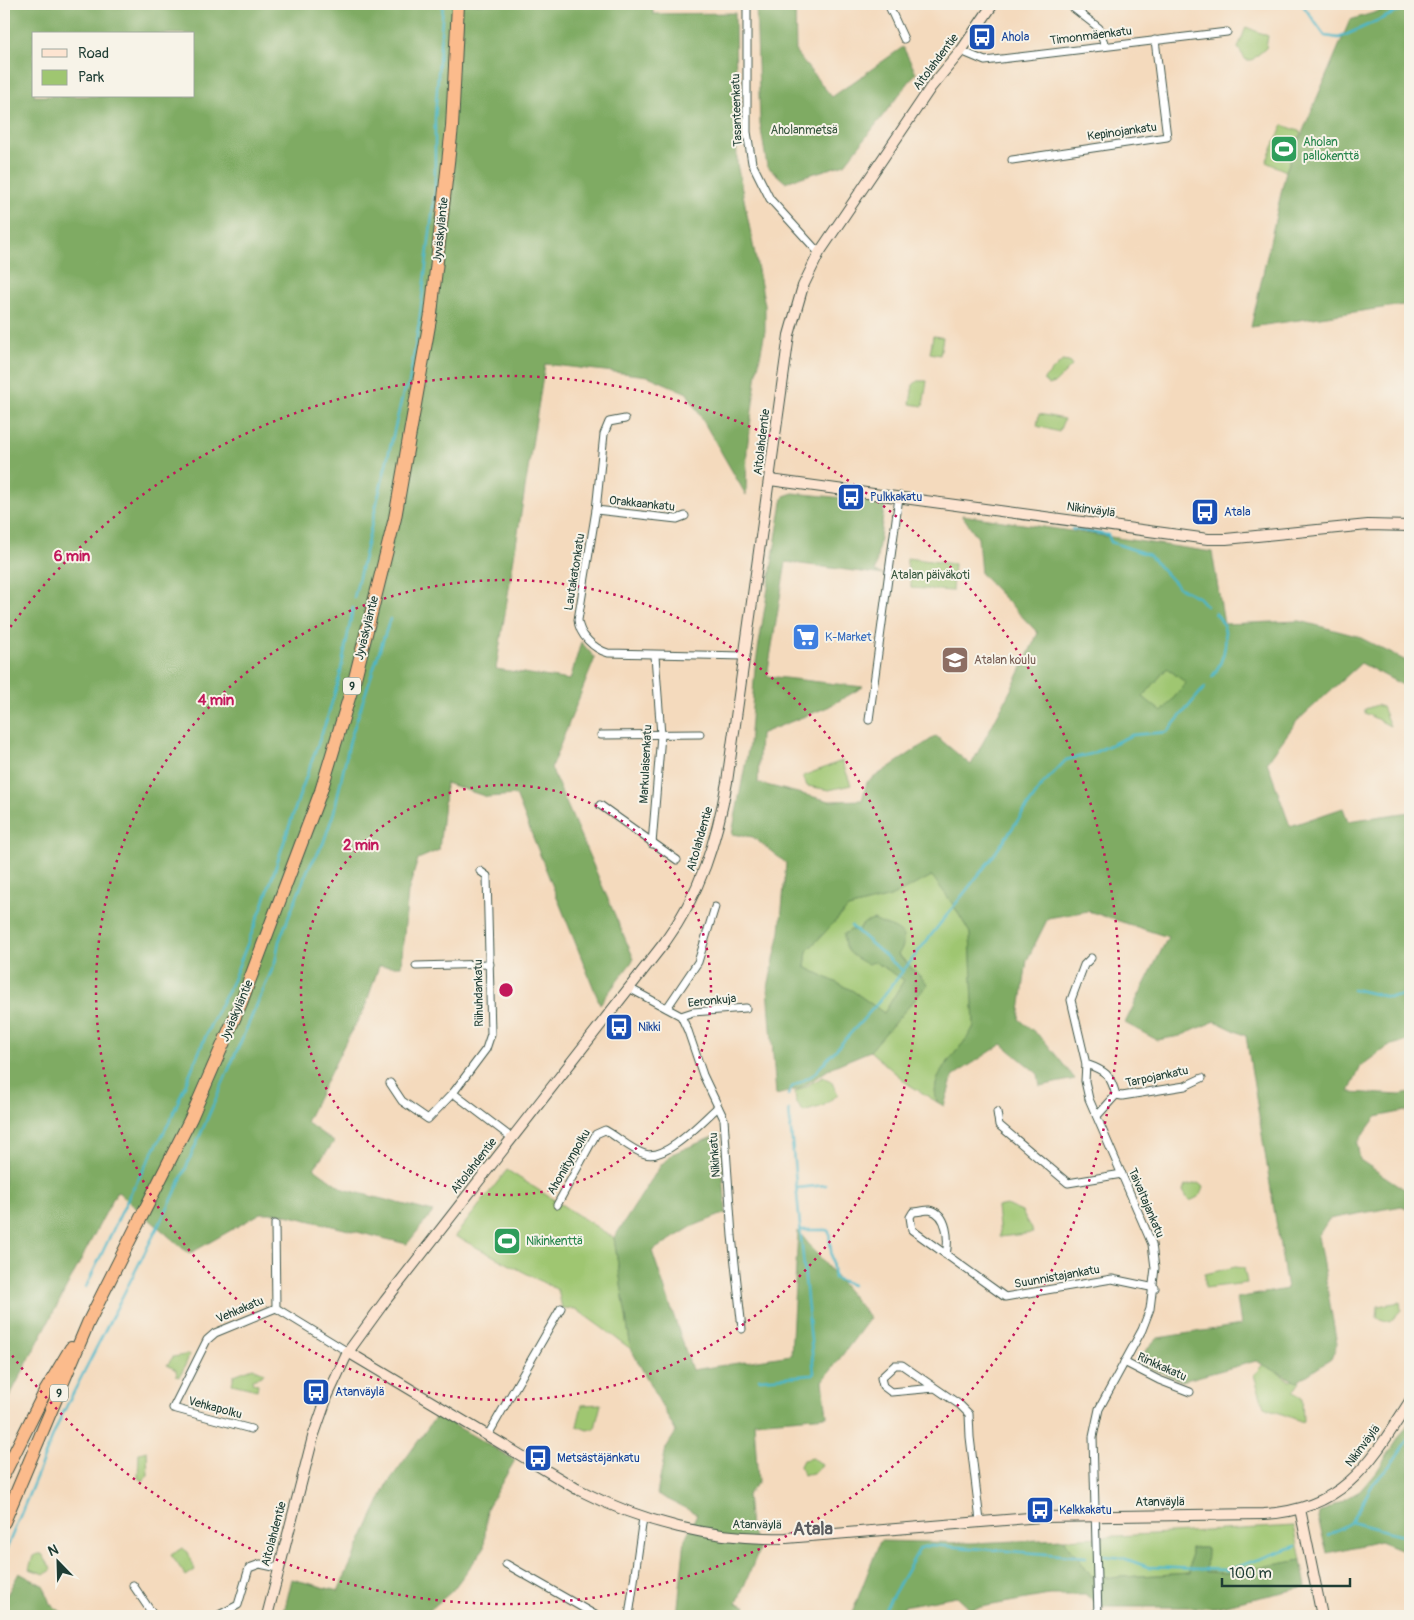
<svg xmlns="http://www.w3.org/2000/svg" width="1414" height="1620" font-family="Pangolin,sans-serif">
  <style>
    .green { fill: #9fc671; stroke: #5f8252 }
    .forest { fill: #7fab63; stroke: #4f744c; fill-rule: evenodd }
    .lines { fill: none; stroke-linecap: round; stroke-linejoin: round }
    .stream { stroke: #4bb7c8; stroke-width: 2.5 }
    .street-casing { stroke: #3f5549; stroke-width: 9 }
    .secondary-casing { stroke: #3f5549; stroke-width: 12 }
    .highway-casing { stroke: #3f5549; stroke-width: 14 }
    .street { stroke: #fff; stroke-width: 7 }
    .secondary { stroke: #fde4d1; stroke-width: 10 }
    .highway { stroke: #fbbb8c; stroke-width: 12 }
    .ring { fill: none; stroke: #c2185b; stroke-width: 2.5; stroke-dasharray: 2.5 5 }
    .labels { text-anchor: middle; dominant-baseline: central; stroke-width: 4; stroke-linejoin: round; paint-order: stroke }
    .shield { fill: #f7f3e8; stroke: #60746a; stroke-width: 1 }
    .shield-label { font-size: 11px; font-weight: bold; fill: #1f3d34 }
    .street-label { font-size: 12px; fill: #1f3d34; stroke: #f7f3e8 }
    .transit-label { font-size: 12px; fill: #164399; stroke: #f7f3e8; text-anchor: start }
    .park-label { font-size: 12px; fill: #395840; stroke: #f7f3e8 }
    .leisure-label { font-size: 12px; fill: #27864d; stroke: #f7f3e8; text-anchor: start }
    .shop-label { font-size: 12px; fill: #366cbe; stroke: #f7f3e8; text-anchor: start }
    .education-label { font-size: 12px; fill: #785e54; stroke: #f7f3e8; text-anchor: start }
    .district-label { font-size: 18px; font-weight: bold; fill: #5c5e61; stroke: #f7f3e8 }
    .centre { fill: #c2185b; stroke: #f7f3e8; stroke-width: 2.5 }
    .ring-label { font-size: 15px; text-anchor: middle; font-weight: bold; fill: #c2185b; stroke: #f7f3e8; stroke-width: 4; stroke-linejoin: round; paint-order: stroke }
  </style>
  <rect width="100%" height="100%" fill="#f7f3e8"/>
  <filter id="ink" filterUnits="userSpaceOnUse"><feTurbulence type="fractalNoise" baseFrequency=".02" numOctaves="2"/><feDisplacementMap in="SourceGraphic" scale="10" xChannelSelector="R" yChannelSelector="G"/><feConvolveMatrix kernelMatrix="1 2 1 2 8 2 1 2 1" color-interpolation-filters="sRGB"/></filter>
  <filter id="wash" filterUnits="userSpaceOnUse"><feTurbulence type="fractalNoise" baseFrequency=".0096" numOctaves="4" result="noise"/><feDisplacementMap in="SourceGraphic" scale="20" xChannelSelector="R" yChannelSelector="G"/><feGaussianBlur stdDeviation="1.12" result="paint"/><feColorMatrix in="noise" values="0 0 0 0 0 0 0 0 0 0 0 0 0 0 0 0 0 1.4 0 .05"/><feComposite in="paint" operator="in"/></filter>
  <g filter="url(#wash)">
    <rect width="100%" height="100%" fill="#f4dabd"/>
    <g class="green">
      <path d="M1246,27L1268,36L1266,48L1252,60H1246L1238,48Z"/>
      <path d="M1283,125L1301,132L1286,171L1266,162Z"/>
      <path d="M933,336L943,337L940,355L930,353Z"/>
      <path d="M1062,361L1069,362L1072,366L1055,383L1049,385L1043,380Z"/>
      <path d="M917,381H927L923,406L910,404L913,385Z"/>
      <path d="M1039,414L1064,419L1059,432L1037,426Z"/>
      <path d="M907,558L954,564L952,591L911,588C912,576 906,569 907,558Z"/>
      <path d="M1167,668L1186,683L1162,713L1143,697Z"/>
      <path d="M1377,705L1382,707L1390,726L1365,713V709Z"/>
      <path d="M842,761L851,785L829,790L807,786L803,776Z"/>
      <path d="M932,875L952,903L970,933L974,1026C963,1051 927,1072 937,1102L908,1084L870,1051L928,984L898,954L884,926L864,923L858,930H851L875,961L904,980L884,1013L853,991L805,967L807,951L848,908L890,897Z"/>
      <path d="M823,1077L831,1081L838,1094L823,1106L803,1112L796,1102L795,1092Z"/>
      <path d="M507,1170L614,1238L631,1349L576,1309L562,1308L558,1290L455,1236Z"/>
      <path d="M1198,1183L1204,1187C1202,1196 1197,1198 1189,1201L1183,1191L1185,1186Z"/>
      <path d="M1006,1205L1022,1212L1033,1233L1000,1237L997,1207Z"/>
      <path d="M1235,1267L1244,1268L1247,1283L1205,1288V1274Z"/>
      <path d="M1400,1302L1401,1310L1390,1322L1377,1318L1378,1306Z"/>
      <path d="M190,1354L180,1377L177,1376L176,1370L167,1365L173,1357Z"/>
      <path d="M1264,1363L1290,1381L1297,1379L1300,1382L1293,1392L1302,1397L1303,1422L1264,1407L1254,1375Z"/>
      <path d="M253,1368L264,1373L262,1376L252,1379L253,1383L258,1384L257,1390L232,1384L234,1375Z"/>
      <path d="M601,1404L595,1428L587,1430L577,1426L582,1405Z"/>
      <path d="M147,1451L148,1475L143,1481L138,1478L139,1453Z"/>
      <path d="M812,1458L822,1465L821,1467L813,1473L803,1475L800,1466L803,1460Z"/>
      <path d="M1294,1526L1301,1560L1228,1573L1206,1572L1207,1548H1191L1190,1573L1106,1578L1091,1576L1064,1539Z"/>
      <path d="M182,1548L188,1552L195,1570L186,1576L171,1555Z"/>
      <path d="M38,1554H42L52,1570L45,1574L29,1569L33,1556Z"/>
    </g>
    <g class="forest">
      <path d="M4,4H653V14L735,13L737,164L765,305V331L757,372L747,449L746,495L687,393L648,376L545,364L496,669L570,680L581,642L595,658L551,768L634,959L600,1004L516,795L487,797L446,783L439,850L418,859L408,892L401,966H379L364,1010L349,1035L306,1122L334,1142L314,1168L343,1189L433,1212L407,1244L278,1213H261L189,1254L117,1191L4,1407ZM34,34H194V96H34Z"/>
      <path d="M756,4H795L796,53L832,97L903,47L916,73L845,164L785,182L767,166L760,123Z"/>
      <path d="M1403,4H1410V304L1251,327L1286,171L1350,20Z"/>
      <path d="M793,493L885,502L875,572L884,575L786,562L767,676L863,687L828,707L760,734L758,783L830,801L862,800L867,782L936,736L971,765L1015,682L1038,633L981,574L978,538L962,515L1212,552L1224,624L1300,621L1357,636L1410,663V689L1361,663L1297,721L1267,762L1290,826L1343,808L1348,821L1410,812V1040L1388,1046L1361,1066L1349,1092L1400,1095L1410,1093V1110L1376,1117L1357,1143L1360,1160L1410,1193V1210L1402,1206L1329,1219L1318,1236L1337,1344L1331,1359L1297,1382L1256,1361L1182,1381L1135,1362L1158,1338L1241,1325L1237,1298L1287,1289L1246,1036L1215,1021L1180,1036L1157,1040L1125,1023L1168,937L1088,911L1048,918L1027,960L1019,1019L1043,1039L1075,1079L1040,1086L1038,1074L1002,1044L953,1076L944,1106L937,1102C927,1072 963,1051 974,1026L970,933L952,903L932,876L890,897L848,908L807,951L805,967L853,991L884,1013L904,980L875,962L867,964C853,956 843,952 844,934L851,930H858L864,923L874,920C884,926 895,926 903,935V946L898,955L928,984L870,1051L834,1066L799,1089L776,1095L768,987L780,932L786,863L753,837L732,834L749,745L755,668L782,502L784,496ZM1167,668L1186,683L1162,712L1143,697Z"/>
      <path d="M720,1134L726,1213L693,1226L652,1251L692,1370L791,1355L798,1231L870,1318L823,1381L827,1416L754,1422L758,1482L747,1495L750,1527L759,1550L737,1603L746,1606L741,1616H677L685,1539L697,1514L657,1494L666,1448L676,1432L631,1349L614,1238L661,1165L672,1154Z"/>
      <path d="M437,1415L515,1460L487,1508L484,1548L452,1591L423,1616H283L292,1579L338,1591L388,1483Z"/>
      <path d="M1410,1421V1553L1380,1541L1327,1553L1318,1519L1319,1513L1360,1491L1377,1471Z"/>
      <path d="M1064,1539L1091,1576L1106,1578L1190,1573L1191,1548H1207L1206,1572L1228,1573L1301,1560L1306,1587L1216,1607H1102L1086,1595H1049L970,1609L956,1596L904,1606L897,1616H851L880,1541L971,1543Z"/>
      <path d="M19,1573L44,1586L50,1604L67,1616H4V1600Z"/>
    </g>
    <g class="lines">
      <g class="stream">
        <path d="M1302,4L1325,36L1339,38L1410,6"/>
        <path d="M1072,529L1108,535L1111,542L1149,555L1178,587L1198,597L1206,606"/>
        <path d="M354,598L403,394L409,384L419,324L435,192V119L443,4"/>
        <path d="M1212,677C1225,660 1233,630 1215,613"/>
        <path d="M851,926L903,971"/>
        <path d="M1353,989L1388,997L1410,996"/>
        <path d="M788,1095L792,1087L813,1075L877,1004L991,859L1043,784L1066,760L1091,754L1132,735L1167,732L1205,687"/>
        <path d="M797,1188L826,1185"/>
        <path d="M801,1230H827L829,1232L834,1278L852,1285"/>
        <path d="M86,1287L130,1194L170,1121L210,1026L233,980L263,905L299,797L328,716L340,675L353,608"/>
        <path d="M759,1379L812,1375L814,1373L789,1110"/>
        <path d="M1351,1522L1410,1537"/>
        <path d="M1328,1535L1351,1522L1373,1484L1392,1463L1410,1436"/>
        <path d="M4,1555L60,1419L174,1195L275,963L279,941L308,869L323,844L334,812L350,740L390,619"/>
        <path d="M1104,1556L1123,1558L1148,1567L1228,1570L1296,1546"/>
        <path d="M881,1616L920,1548L931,1545L1086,1557"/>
      </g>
    </g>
  </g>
  <g filter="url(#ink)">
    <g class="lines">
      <g class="street-casing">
        <g id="street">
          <path d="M747,4V132L752,163L770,199L819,253"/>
          <path d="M888,4L904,39"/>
          <path d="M1072,7L1099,28L1105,46"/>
          <path d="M961,51L985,61L1227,32"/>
          <path d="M1012,160L1167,137L1155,40"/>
          <path d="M625,419L609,422L604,434L596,510L578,620C579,635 594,649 608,653L744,656"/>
          <path d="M596,510L677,519L685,516"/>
          <path d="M869,720L899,497"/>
          <path d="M601,735L700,734"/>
          <path d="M600,805L677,860"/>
          <path d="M652,844L661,735L655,656"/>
          <path d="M480,871L487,876L491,1034L486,1049L453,1093L512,1138"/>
          <path d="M1091,958L1084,965L1071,1000L1086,1064L1085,1081L1089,1099L1152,1244L1155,1268L1150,1309L1142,1330L1099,1409L1093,1437L1098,1616"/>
          <path d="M416,966L490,964"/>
          <path d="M629,988L681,1016L688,1031L703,1075L724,1119L732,1236L742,1329"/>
          <path d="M667,1008L698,962L715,907"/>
          <path d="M681,1016L693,1012L746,1008"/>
          <path d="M1086,1064C1106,1071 1110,1074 1116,1095L1122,1096L1185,1086L1202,1078"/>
          <path d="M390,1083L402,1101L428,1119L453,1093"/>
          <path d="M997,1112L999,1125L1068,1183L1122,1174"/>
          <path d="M1097,1116L1116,1095"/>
          <path d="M557,1205L596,1134L605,1130C618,1137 631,1150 645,1154C666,1161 702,1121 718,1107"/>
          <path d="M275,1224L276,1308"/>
          <path d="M946,1255C949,1240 948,1214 930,1210C925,1210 918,1212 913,1212L910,1217L912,1230L1005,1297L1112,1279L1155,1288"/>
          <path d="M1124,1362L1159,1380L1190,1392"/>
          <path d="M935,1388L891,1392L883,1386L881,1378L895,1365H902L960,1405L969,1414L970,1437L980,1521"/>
          <path d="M251,1429L173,1408L207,1340L215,1333L276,1308L348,1352"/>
          <path d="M488,1435L561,1308"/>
          <path d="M506,1564L597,1616"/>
          <path d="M133,1585L154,1616"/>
          <path d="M217,1616L238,1605L249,1568L260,1564L278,1568"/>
          <path d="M629,1616L643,1518"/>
        </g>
      </g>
      <g class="secondary-casing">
        <g id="secondary">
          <path d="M770,480L1208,539H1226L1368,525L1410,526"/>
          <path d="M348,1352L577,1489C644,1523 711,1540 786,1538L1041,1517L1264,1514C1344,1510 1371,1462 1410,1401"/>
          <path d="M1300,1509L1322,1616"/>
          <path d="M267,1616L313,1437L327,1397L348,1352L385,1301L665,942C700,894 717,840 727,782L789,335L803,286L819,253L931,87L961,51L993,4"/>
        </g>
      </g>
      <g class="highway-casing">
        <g id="highway">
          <path d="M4,1474L46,1390L71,1348"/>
          <path d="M4,1522L88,1323L191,1118L241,1003L321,791L355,678L395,518L431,314L452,127L458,4"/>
        </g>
      </g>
      <use href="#street" class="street"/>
      <use href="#secondary" class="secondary"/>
      <use href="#highway" class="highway"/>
    </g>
  </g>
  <g class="ring">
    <circle cx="506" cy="990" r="205"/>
    <circle cx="506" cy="990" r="410"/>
    <path d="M6 633A614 614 0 1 1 6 1347"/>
  </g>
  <defs>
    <g id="bus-square" transform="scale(1.4375)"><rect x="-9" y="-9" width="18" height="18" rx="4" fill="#1a4fb4" stroke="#f7f3e8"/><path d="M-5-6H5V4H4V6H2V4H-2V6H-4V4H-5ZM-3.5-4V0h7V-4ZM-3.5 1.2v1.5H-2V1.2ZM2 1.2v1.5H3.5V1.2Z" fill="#fff"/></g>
    <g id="stadium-square" transform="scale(1.4375)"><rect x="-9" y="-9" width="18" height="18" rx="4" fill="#2e9e5b" stroke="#f7f3e8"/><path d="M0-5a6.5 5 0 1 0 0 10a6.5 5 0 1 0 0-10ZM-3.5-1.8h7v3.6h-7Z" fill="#fff"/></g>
    <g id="supermarket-square" transform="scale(1.4375)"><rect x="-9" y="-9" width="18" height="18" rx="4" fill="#3f7fe0" stroke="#f7f3e8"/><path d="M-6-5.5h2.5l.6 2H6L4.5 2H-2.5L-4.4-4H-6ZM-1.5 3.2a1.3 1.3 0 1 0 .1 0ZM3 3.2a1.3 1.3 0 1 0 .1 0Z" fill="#fff"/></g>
    <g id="school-square" transform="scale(1.4375)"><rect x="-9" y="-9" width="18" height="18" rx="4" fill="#8d6e63" stroke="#f7f3e8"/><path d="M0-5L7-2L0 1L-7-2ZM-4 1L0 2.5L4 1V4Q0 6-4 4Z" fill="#fff"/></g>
  </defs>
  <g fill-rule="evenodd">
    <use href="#bus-square" x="982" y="37"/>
    <use href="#stadium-square" x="1284" y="149"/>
    <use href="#bus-square" x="851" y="497"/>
    <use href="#bus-square" x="1205" y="512"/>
    <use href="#supermarket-square" x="806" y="637"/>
    <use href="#school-square" x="955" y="660"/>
    <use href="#bus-square" x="619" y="1027"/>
    <use href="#stadium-square" x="507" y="1241"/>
    <use href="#bus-square" x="316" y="1392"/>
    <use href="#bus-square" x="538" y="1458"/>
    <use href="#bus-square" x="1040" y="1510"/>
  </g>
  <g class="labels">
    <g class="shield">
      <rect x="343" y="677.5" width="18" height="17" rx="4"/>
      <rect x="50" y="1384.5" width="18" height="17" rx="4"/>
    </g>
    <g class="shield-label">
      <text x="352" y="686">9</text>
      <text x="59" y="1393">9</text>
    </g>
    <g class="street-label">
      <text transform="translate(1091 36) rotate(-7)">Timonmäenkatu</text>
      <text transform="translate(936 62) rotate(-53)">Aitolahdentie</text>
      <text transform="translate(737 110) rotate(-92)">Tasanteenkatu</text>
      <text transform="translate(1122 132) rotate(-8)">Kepinojankatu</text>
      <text transform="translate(441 230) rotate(-84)">Jyväskyläntie</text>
      <text transform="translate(762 442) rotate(-83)">Aitolahdentie</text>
      <text transform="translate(642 504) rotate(6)">Orakkaankatu</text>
      <text transform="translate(1091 510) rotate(8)">Nikinväylä</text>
      <text transform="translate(575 572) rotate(-81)">Lautakatonkatu</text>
      <text transform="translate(367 628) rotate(-76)">Jyväskyläntie</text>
      <text transform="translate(646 764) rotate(-87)">Markulaisenkatu</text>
      <text transform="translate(700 839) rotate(-74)">Aitolahdentie</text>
      <text transform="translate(479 993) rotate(-91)">Riihuhdankatu</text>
      <text transform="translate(712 1001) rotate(-6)">Eeronkuja</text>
      <text transform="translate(237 1011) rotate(-67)">Jyväskyläntie</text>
      <text transform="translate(1157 1077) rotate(-12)">Tarpojankatu</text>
      <text transform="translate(715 1155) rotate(-94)">Nikinkatu</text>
      <text transform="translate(569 1162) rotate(-60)">Ahoniitynpolku</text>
      <text transform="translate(474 1166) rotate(-52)">Aitolahdentie</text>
      <text transform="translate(1146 1203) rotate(67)">Taivaltajankatu</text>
      <text transform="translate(1057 1277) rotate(-10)">Suunnistajankatu</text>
      <text transform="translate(240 1310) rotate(-23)">Vehkakatu</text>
      <text transform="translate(1162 1367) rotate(24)">Rinkkakatu</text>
      <text transform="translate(215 1408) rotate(15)">Vehkapolku</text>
      <text transform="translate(1363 1446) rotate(-53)">Nikinväylä</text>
      <text x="1160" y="1502">Atanväylä</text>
      <text transform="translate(757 1525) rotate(1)">Atanväylä</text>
      <text transform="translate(274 1534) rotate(-75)">Aitolahdentie</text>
    </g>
    <g class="transit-label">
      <text x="1001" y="37">Ahola</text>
      <text x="870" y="497">Pulkkakatu</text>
      <text x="1224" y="512">Atala</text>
      <text x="638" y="1027">Nikki</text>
      <text x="335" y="1392">Atanväylä</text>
      <text x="557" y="1458">Metsästäjänkatu</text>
      <text x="1059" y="1510">Kelkkakatu</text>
    </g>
    <g class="park-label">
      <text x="804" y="130">Aholanmetsä</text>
      <text x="930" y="575">Atalan päiväkoti</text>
    </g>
    <g class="leisure-label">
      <text x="1303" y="142">Aholan<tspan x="1303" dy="14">pallokenttä</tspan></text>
      <text x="526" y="1241">Nikinkenttä</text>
    </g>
    <g class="shop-label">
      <text x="825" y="637">K-Market</text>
    </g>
    <g class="education-label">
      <text x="974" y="660">Atalan koulu</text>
    </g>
    <g class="district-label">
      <text x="813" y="1529">Atala</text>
    </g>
  </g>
  <circle cx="506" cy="990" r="8" class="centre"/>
  <g class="ring-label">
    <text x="72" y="561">6 min</text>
    <text x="216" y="705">4 min</text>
    <text x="361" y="850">2 min</text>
  </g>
  <rect width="1414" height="1620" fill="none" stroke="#f7f3e8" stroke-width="20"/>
  <rect x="32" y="32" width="162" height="65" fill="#f7f3e8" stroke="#a1aaa0"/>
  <rect x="42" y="49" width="25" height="8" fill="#fde4d1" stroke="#a1aaa0"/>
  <text x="78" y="58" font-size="15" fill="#1f3d34">Road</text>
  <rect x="42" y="70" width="25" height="15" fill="#9fc671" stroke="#a1aaa0"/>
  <text x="78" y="82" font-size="15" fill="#1f3d34">Park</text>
  <g transform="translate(58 1562) rotate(337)" stroke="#f7f3e8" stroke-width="4" paint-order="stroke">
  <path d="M0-4L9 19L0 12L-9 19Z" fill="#1f3d34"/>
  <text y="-8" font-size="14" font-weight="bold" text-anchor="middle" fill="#1f3d34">N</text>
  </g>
  <path d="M1222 1578v8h128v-8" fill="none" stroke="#1f3d34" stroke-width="2.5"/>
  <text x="1229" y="1578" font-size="15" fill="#1f3d34" stroke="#f7f3e8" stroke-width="4" paint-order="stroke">100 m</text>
</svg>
